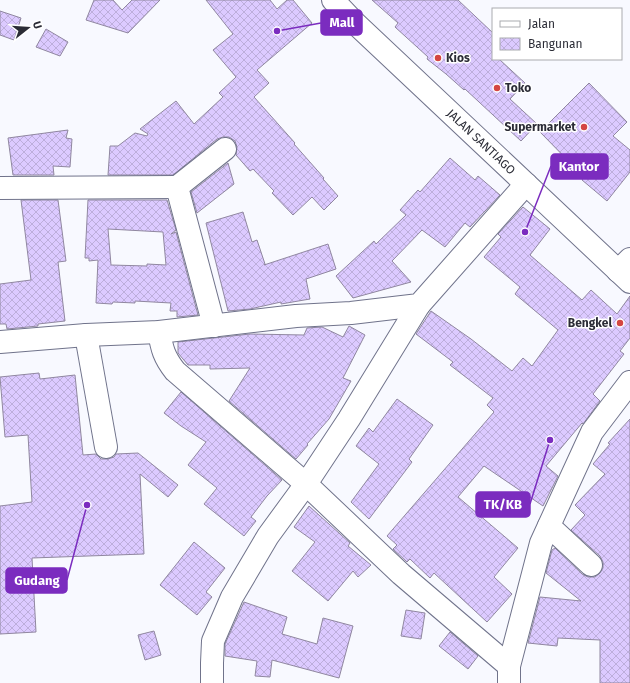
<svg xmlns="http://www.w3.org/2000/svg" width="630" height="683" font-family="'Fira Sans',sans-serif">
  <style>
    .building { fill: url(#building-cross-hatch); stroke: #9087a0; fill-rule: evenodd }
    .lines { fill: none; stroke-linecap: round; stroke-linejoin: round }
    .minor-casing { stroke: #70738b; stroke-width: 24 }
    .highway-casing { stroke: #70738b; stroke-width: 24 }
    .minor { stroke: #fff; stroke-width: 22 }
    .highway { stroke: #fff; stroke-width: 22 }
    .poi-dot { fill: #d44642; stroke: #fff; stroke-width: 1.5 }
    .labels { text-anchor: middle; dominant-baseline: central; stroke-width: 3; stroke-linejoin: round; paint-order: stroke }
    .poi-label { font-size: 12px; font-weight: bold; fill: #2b2c36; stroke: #fff; text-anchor: start }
    .street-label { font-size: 12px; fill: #2b2c36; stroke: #fff }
    .leader { fill: none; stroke: #7b2cbf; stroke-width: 1.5 }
    .callout-dot { fill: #7b2cbf; stroke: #fff; stroke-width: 1.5 }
    .callout { fill: #7b2cbf; stroke: #7b2cbf; stroke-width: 1.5 }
    .callout-label { font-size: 13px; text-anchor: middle; font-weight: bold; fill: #fff }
  </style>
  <defs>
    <pattern id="building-cross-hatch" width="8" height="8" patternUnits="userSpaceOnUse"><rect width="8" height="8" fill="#dccaff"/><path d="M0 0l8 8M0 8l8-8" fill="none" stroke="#bdaedb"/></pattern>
  </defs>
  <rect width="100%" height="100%" fill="#f8f9ff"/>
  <g class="building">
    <path d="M94,0H113L122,10L132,0H160L128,33L86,20Z"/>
    <path d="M206,0H270L277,9L287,0H293L312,23L257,70L269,83L254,97L295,143L294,144L324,178L323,179L338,196L324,210L312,197L293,215L272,193L274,191L253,169L250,171L236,155L237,147L235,141L229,137H223L217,139L173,175H108L110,146H118L135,133L147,136L148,134L140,129L176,101L194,124L223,97L219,93L236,77L213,50L233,34Z"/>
    <path d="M372,0H458L493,33V59H499L525,83L510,99L537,124L521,141L465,89L464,90L446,74L427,59L428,57L395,27L398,23Z"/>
    <path d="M0,11L21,18L14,40L0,35Z"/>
    <path d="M46,29L68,42L60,56L36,47Z"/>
    <path d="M589,83L627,122L613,136L630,150V172L607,201L582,180L584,177L540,132Z"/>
    <path d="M68,130L66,138L72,139L70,167L53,166L54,175H13L8,138Z"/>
    <path d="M450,158L475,180L478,176L500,195L470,227L465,223L445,247L422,230L392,261L411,282L353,298L336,276L374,241L376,244L406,215L400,210L418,190L420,192Z"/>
    <path d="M228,163L234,184L197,213L191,192Z"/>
    <path d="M21,200H58L66,261L58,262L65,321L38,324V326L7,329L6,324H0V284L31,280Z"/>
    <path d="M88,200H167L176,230L171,234L176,232L198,315L177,317V311H170L171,303L135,301V303L113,302L112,304L96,303L98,260L89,261V258H85ZM108,229L163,232L166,265L147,264V266L111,265Z"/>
    <path d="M523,207L550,229L530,255L582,300L591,290L617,314L630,296V338L620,351L624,354L593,394L600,401L583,424L582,423L546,466L558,476L543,506L484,466L458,497L518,548L494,577L512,594L487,622L434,573L430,578L410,559L407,562L393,549L397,545L387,536L494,412L487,405L493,398L450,365L453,362L416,334L431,311L471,339L512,371L523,358L532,366L558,330L515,294L520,287L484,257L501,237L498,234Z"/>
    <path d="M243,212L252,242L257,240L265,264L264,265L328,244L336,269L306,279L310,299L281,304V302L250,309L228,311L206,223Z"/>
    <path d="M349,326L365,335L343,378L351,381L329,419L307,444L308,445L296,459L229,401L250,368L210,369V365H188L178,353V342L250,334L304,335L307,328L322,327L343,337Z"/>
    <path d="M39,373L40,379L75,375L83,455L96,454L101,459H108L114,457L116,454L138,453L178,485L168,497L140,474L144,554L32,558L36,632L0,634V506L32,502L28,435L5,437L0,377Z"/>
    <path d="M181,392L282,480L267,496L251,517L256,521L244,536L204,504L217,488L188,465L206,442L181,426L164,413Z"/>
    <path d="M397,399L433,425L409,459L412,462L369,519L351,502L379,464L356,446L369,428L373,432Z"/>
    <path d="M630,419V683H600V640L558,638L557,646L528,643L540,597L581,601L546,573L552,550L555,548L582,574L588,577H595L600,573L603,568V562L600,556L571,530L585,515L575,505L605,474L593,464L610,444L608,443Z"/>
    <path d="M309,506L350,543L348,546L371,565L358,577L353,571L328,601L292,571L315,542L294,527Z"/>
    <path d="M194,542L225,568L206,592L212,597L197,615L160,585Z"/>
    <path d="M244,602L287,617L282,634L317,644L323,618L353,626L339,678L272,660L270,677L255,676L257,661L225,656V644Z"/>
    <path d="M406,610L425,613L421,639L401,636Z"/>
    <path d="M154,631L161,655L145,660L138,635Z"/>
    <path d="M450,632L478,656L468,669L439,646Z"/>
  </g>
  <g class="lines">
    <g class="minor-casing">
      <g id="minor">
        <path d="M0,188L177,187"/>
        <path d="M618,271L630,259"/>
        <path d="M214,326L177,187L225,149"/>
        <path d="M159,332C162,349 164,357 175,371L306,484L401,574L509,666"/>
        <path d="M86,335L106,447"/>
        <path d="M0,342L86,335L159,332L296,316L351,313L419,305L526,184"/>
        <path d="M549,526L591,565"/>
        <path d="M212,683V663L213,641L232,597L268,536L306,484L349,419L419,305"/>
        <path d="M509,683V666L541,543L592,432L630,382"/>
      </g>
    </g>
    <g class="highway-casing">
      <g id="highway">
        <path id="s1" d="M333,0L355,23L630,282"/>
      </g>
    </g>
    <use href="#minor" class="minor"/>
    <use href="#highway" class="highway"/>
  </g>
  <g class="poi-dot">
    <circle cx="438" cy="58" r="4"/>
    <circle cx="497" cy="88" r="4"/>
    <circle cx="584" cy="127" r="4"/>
    <circle cx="620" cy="323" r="4"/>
  </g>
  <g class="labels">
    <g class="poi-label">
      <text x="446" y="58">Kios</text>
      <text x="505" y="88">Toko</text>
      <text x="576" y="127" text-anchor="end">Supermarket</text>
      <text x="612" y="323" text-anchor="end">Bengkel</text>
    </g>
    <g class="street-label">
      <text stroke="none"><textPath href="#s1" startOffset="205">JALAN SANTIAGO</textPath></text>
    </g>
  </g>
  <path class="leader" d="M277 31L321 23M525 232L551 166M550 440L530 504M87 505L67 580"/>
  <g class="callout-dot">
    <circle cx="277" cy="31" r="4"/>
    <circle cx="525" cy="232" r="4"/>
    <circle cx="550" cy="440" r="4"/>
    <circle cx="87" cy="505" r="4"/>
  </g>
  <g class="callout">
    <rect x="321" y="10" width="41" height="25" rx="4"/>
    <rect x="551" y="154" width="57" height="25" rx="4"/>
    <rect x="476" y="492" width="54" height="25" rx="4"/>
    <rect x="6" y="568" width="61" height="25" rx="4"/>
  </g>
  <g class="callout-label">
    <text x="342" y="27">Mall</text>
    <text x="579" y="171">Kantor</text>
    <text x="503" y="509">TK/KB</text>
    <text x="37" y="585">Gudang</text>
  </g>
  <rect x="492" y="8" width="130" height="52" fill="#ffffff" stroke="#aaabaf"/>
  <rect x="500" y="21" width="20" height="6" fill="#ffffff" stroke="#aaabaf"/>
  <text x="528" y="28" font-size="12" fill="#2b2c36">Jalan</text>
  <rect x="500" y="38" width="20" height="12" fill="url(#building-cross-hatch)" stroke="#aaabaf"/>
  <text x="528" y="48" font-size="12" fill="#2b2c36">Bangunan</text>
  <g transform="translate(28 28) rotate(73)" stroke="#ffffff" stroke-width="3" paint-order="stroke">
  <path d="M0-3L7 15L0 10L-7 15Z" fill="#2b2c36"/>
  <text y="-6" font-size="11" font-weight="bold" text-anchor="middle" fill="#2b2c36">U</text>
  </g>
</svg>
